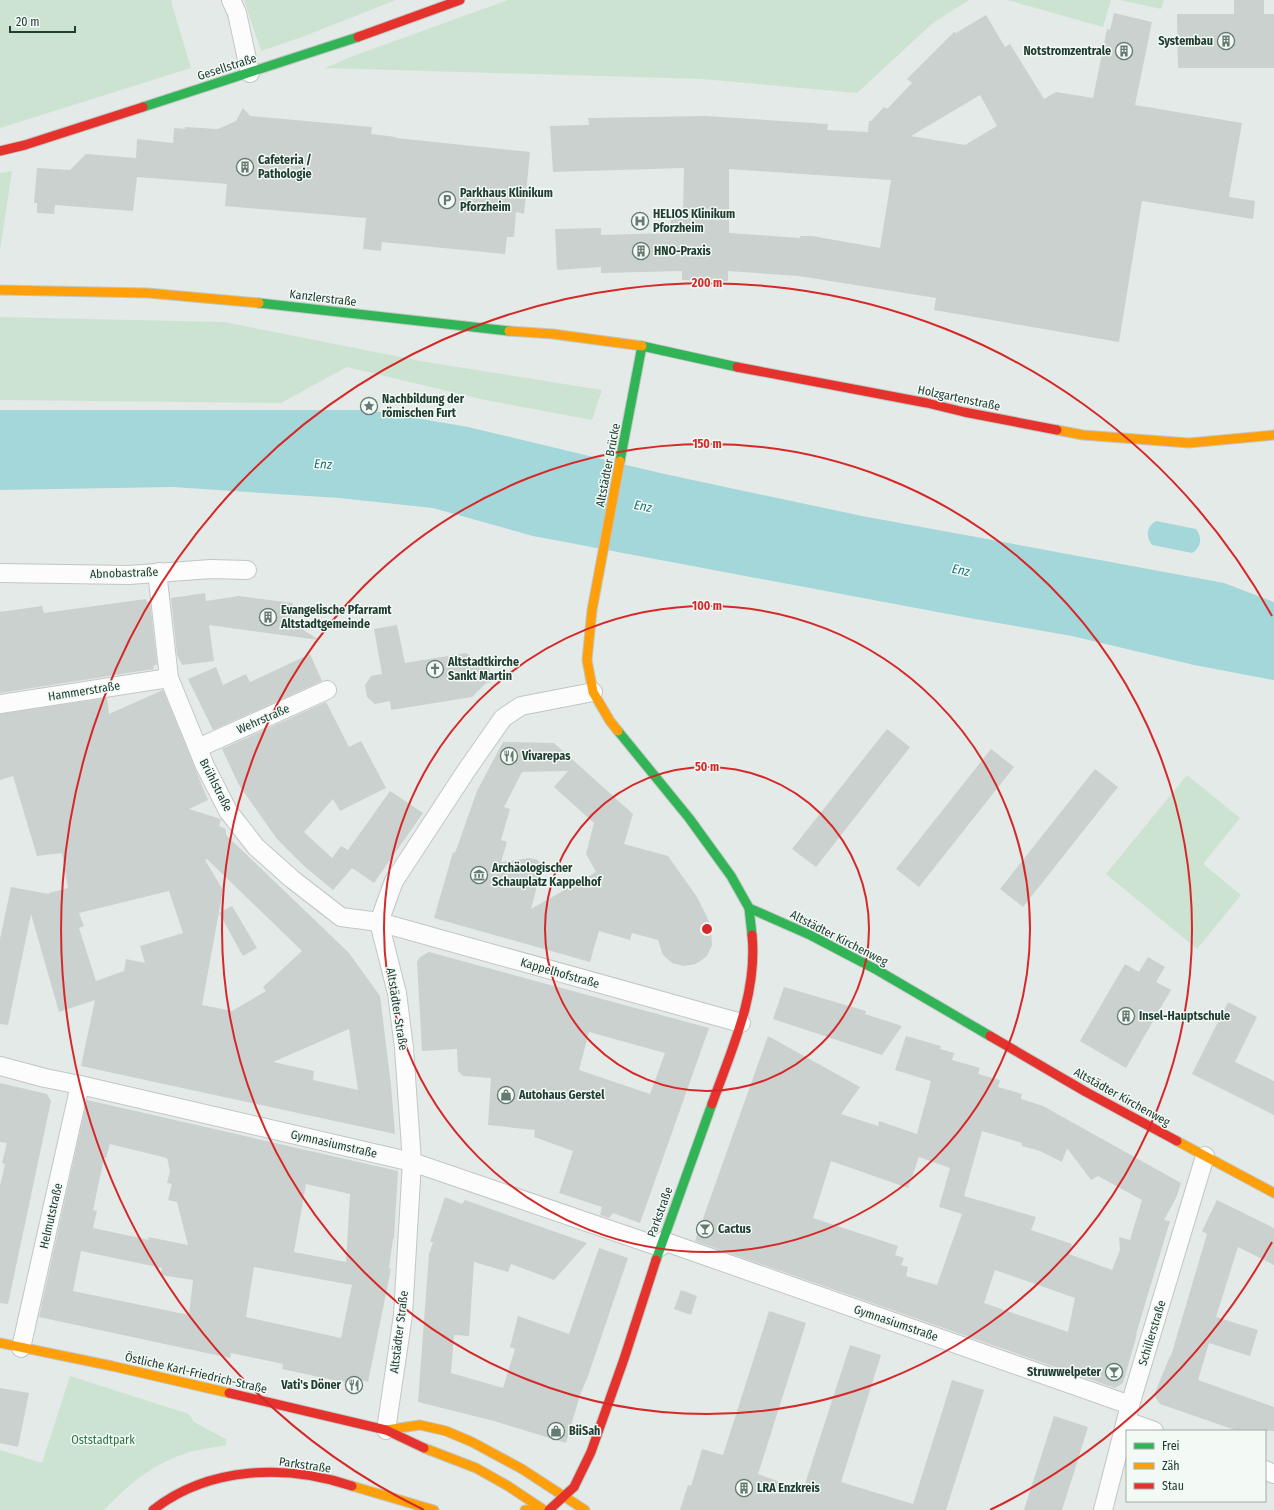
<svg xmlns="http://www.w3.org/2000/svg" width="1274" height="1510" font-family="'Fira Sans Condensed',sans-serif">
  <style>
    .green { fill: #cde3d2 }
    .water { fill: #a4d7d9 }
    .building { fill: #cbd1ce; fill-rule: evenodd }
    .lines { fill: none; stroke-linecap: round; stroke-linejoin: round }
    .street-casing { stroke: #c1c7c4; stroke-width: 20 }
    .fast-casing { stroke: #c0c7c4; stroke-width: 11 }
    .slow-casing { stroke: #c0c7c4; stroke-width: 11 }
    .jam-casing { stroke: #c0c7c4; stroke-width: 11 }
    .street { stroke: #fbfcfb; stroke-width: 18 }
    .fast { stroke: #30b455; stroke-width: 9 }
    .slow { stroke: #ff9f0a; stroke-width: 9 }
    .jam { stroke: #e5322d; stroke-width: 9 }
    .ring { fill: none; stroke: #d62828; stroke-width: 2 }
    .labels { text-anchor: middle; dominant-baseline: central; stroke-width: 3; stroke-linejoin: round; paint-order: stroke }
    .poi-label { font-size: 12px; font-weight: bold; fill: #213e33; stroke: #f3f9f5; text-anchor: start }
    .street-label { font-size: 12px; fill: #213e33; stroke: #f3f9f5 }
    .park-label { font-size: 12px; fill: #2b7640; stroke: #f3f9f5 }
    .water-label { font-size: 13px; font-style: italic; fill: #1a757b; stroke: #f3f9f5 }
    .centre { fill: #d62828; stroke: #f3f9f5; stroke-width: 2 }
    .ring-label { font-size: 12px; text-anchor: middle; font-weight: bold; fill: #d62828; stroke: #f3f9f5; stroke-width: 3; stroke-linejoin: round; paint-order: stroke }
  </style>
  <rect width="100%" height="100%" fill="#e4eae7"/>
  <g class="green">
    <path d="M0,0H173L171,1L191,68L0,128Z"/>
    <path d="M244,0H396L302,37L261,51Z"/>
    <path d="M508,0H969L933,23L857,93L702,79L325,68L353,56Z"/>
    <path d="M1007,0H1111L1103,27Z"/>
    <path d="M1120,0H1164L1161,9Z"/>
    <path d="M12,171L0,251V173Z"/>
    <path d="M0,317L224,322L426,362L602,390L592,420L485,400L347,367L281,403L0,400Z"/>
    <path d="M1187,775L1240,818L1203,864L1241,895L1197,949L1106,874Z"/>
    <path d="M70,1376L189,1414L194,1422L226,1439V1445C213,1448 197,1449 184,1454C151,1465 127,1486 104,1510H0V1450L42,1463Z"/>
  </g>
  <g class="water">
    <path d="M0,410H368L468,427L660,473L862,516L1224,583L1274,602V680L1194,665L1072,636L964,617L533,536L433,508L339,498L172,487L0,490Z"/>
    <path d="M1156,521L1196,529C1202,537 1202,547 1192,553L1152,545C1145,536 1147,526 1156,521Z"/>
  </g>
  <g class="building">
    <path d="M1234,0H1264V14H1274V68H1178L1177,14H1234Z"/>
    <path d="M1114,13L1152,22L1135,105L1242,123L1229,197L1255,201L1253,219L1142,201L1119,342L934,310L936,298L799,276L728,271V281L682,280V271L601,273V267L557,270L555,229L601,228V235L670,233L671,213L683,214L684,168L553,172L550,126L589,125L588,118L706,116L828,124L827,130L868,132L869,121H871L884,107L887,109L912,83L907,79L954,32L956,33L986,15L1005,47L1010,44L1044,99L1056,92L1093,98L1107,29L1110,30ZM980,95L997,126L965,145L911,136ZM729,169L891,180L880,248L812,236H800V238L729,233Z"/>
    <path d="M243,108L250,116L372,127L371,134L396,137V138L530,152L524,214L516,212L514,237H507L505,254L382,242L381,251L363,249L366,218L225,206L227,184L137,177L133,211L55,205L54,214L37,213V203H34L37,168L70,170L86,154L136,158L137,139L173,143L174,128L185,129V127L218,129L236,121Z"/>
    <path d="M205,593L206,601L239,596L293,603L291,622L319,640L209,625L214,661L182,665L177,655L171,598Z"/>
    <path d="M146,599L147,602L150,601L157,664L153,666L154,669L0,693V612L42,606L44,613Z"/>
    <path d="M397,625L405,663L466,653L481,663L488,661L492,681L485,684L472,697L391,710L390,701L375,704L367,697L365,685L371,676L382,674L374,629Z"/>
    <path d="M310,654L322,681L213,730L188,679L216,667L223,685L246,674L250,682Z"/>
    <path d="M163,690L208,800L189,809L221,819L219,826L226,829V835L349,953L380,996L391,1085L395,1134L81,1066L95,1000L59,1012L31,914L8,1025L0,1024V939L11,887L49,894V893L68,888L62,853L37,856L13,776L0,780V714L107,698L109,714ZM207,859L302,951L263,987L266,991L232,1011L202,1005L223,890L205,860ZM169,891L183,933L140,946L145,963L126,959L124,971L96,981L79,928L84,926L79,913ZM349,1029L358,1090L313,1080L314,1071L273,1062Z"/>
    <path d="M326,702L349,747L361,741L386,788L340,811L333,799L304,832L332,858L341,846L348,850L390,791L423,813L374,883L352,868L333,890L304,866L277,839L239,785L222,749Z"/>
    <path d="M887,729L910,747L816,867L792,849Z"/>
    <path d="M503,742L554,743L633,814L624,844L668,856L697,897L707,917L711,927L712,945L707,956L696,964L684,966L672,963L663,955L658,940L632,933L630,940L599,931L590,962L434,918L453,852L455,853L477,791ZM568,771L554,787L594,823L586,854L596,872L531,909L542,867L538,860L530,858L501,862L507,842L501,840L510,809L504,807L522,772Z"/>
    <path d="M991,749L1014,767L919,887L896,869Z"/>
    <path d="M1095,769L1118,787L1023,907L1000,889Z"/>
    <path d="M232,906L257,948L243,956L219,913Z"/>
    <path d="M429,952L709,1028L640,1223L613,1213L609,1218L600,1215L602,1207L559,1193L573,1151L534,1137L535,1130L488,1125L491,1078L463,1076L458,1071L457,1049L422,1051L417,962L420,957ZM589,1032L665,1053L650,1094L579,1070Z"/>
    <path d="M1148,957L1165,967L1156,982L1171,990L1126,1068L1080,1041L1125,964L1139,972Z"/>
    <path d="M784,987L866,1011L865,1014L902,1026L882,1055L773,1019Z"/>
    <path d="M1228,1002L1257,1017L1235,1062L1274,1081V1115L1192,1074Z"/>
    <path d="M768,1036L860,1087L841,1114L878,1126L879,1121L917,1134L931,1081L895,1070L906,1036L941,1046L940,1049L954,1053L952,1060L980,1068L978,1074L1000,1080L998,1087L1022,1094L1021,1099L1043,1106L1181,1183L1176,1198L1164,1220L1170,1221L1136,1334H1137L1123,1383L1115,1388L695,1241ZM982,1131L1022,1143V1146L1040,1151L1062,1162L1067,1148L1091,1180L1098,1176L1142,1200L1130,1240L1119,1237L1120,1250L1112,1270L1069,1254L1072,1244L1031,1230L1036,1217L964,1196ZM919,1157L950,1168L939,1207L962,1214L937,1285L906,1276L908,1267L901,1265L904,1258L895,1255L898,1246L813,1218L831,1161L908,1188ZM995,1270L1075,1298L1068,1332L984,1303Z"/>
    <path d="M0,1083L47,1094L51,1101L8,1304L0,1303V1186L5,1164L2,1163L7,1143L0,1142Z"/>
    <path d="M87,1100L398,1171L394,1238L393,1239L389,1268L391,1269L368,1382L358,1379L356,1385L282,1369L283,1364L231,1353L230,1358L39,1317ZM110,1144L167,1158L170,1171L167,1183L172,1184L168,1200L177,1202L188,1245L148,1237L149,1240L93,1228L97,1211L93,1210L104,1158H106ZM306,1184L350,1194L346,1262L294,1252ZM81,1251L162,1268L161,1275L193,1280L189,1315L73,1291ZM254,1267L352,1285L341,1338L246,1317Z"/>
    <path d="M445,1197L462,1204L465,1200L587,1243L554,1280L511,1264L508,1272L474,1262L469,1336L454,1335L451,1373L503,1388L515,1349L510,1347L518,1316L569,1334L599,1248L628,1258L588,1376L580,1395L566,1443L494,1421L418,1402L429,1254L433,1242H430Z"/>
    <path d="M1217,1200L1274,1228V1265L1238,1247L1216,1317L1258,1330L1250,1356L1209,1343L1198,1380L1274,1407V1431H1238L1160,1404L1154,1395L1170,1356H1171L1207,1234L1202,1231Z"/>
    <path d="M681,1290L697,1296L691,1315L674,1309Z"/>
    <path d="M769,1311L806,1323L758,1474L803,1490L850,1345L881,1355L841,1482L913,1504L952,1380L984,1390L946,1510H680L688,1485L691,1486L702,1449L723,1455Z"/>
    <path d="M0,1388L29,1393L18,1447L0,1443Z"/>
    <path d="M1054,1416L1088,1427L1074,1472L1062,1510H1024Z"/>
  </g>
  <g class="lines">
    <g class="street-casing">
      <g id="street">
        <path d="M231,0L237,13L250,73"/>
        <path d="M159,572L158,580L169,678L205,766L228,811L256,847L292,879L341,917L379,922L741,1023"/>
        <path d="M0,573L129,575L211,569L247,570"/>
        <path d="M0,704L169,678"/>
        <path d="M198,748L327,690"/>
        <path d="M0,1066L45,1078L80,1085L412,1162L660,1247"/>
        <path d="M663,1241L1130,1405"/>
        <path d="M21,1348L80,1085"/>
        <path d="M1126,1421L1154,1431"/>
        <path d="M386,1430L403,1315L412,1162L404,1048L397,993L379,922L394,881L466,771L503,718L521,706L593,692"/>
        <path d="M1265,1470L1274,1474"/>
        <path d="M1103,1510L1130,1405L1205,1156"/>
      </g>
    </g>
    <g class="fast-casing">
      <g id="fast">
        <path d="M143,107L358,37"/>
        <path d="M259,303L509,331"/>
        <path d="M620,461L642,346L737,367"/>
        <path d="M618,731L689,818L731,876L749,908L752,935"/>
        <path d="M749,908L810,935L877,970L990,1036"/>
        <path d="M656,1260L712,1104"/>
      </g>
    </g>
    <g class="slow-casing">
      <g id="slow">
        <path d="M0,290L148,293L259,303"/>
        <path d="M509,331L553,334L642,346"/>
        <path d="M1057,430L1083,435L1189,443L1274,435"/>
        <path d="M618,731L610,721L593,692L587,660L592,610L620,461"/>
        <path d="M1177,1141L1274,1193"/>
        <path d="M0,1343L112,1366L229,1393"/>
        <path d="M386,1430L420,1425L446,1431L472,1442L522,1469L585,1510"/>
        <path d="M424,1448L476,1468L508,1486L544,1510"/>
        <path d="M352,1486L434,1510"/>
        <path d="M525,1510H531"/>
      </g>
    </g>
    <g class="jam-casing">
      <g id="jam">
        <path d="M358,37L460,0"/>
        <path d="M0,151L25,145L143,107"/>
        <path d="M737,367L927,403L964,412L1057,430"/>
        <path d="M990,1036L1086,1092L1177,1141"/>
        <path d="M712,1104C731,1051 758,994 752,935"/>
        <path d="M229,1393L386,1430L424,1448"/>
        <path d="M153,1510C209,1466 287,1464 352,1486"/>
        <path d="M549,1510L574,1487L591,1452L624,1359L656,1260"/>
      </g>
    </g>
    <use href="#street" class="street"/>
    <use href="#fast" class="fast"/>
    <use href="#slow" class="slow"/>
    <use href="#jam" class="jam"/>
  </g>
  <g class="ring">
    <circle cx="707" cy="929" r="162"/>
    <circle cx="707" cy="929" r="323"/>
    <circle cx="707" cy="929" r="485"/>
    <path d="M1272 1242A646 646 0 0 1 990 1510M424 1510A646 646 0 1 1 1272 616"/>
  </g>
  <defs>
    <g id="building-ring" transform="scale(0.9)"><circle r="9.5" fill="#f3f9f5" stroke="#657a72" stroke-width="1.5"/><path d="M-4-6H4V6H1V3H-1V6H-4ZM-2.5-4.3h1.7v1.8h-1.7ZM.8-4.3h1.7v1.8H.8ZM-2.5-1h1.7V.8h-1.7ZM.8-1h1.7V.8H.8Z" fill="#657a72"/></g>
    <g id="parking-ring" transform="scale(0.9)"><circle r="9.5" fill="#f3f9f5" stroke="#657a72" stroke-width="1.5"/><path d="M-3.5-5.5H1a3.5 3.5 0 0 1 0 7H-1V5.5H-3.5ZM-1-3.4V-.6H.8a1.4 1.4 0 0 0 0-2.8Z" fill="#657a72"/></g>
    <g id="hospital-ring" transform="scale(0.9)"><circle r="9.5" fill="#f3f9f5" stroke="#657a72" stroke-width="1.5"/><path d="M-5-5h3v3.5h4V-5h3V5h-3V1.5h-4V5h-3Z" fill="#657a72"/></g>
    <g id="sight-ring" transform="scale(0.9)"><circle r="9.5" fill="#f3f9f5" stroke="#657a72" stroke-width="1.5"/><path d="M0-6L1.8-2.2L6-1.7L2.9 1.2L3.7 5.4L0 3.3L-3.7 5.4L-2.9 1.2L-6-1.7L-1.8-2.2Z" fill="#657a72"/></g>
    <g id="church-ring" transform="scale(0.9)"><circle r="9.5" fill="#f3f9f5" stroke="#657a72" stroke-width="1.5"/><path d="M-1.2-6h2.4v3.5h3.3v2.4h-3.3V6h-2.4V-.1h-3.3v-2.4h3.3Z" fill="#657a72"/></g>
    <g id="restaurant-ring" transform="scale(0.9)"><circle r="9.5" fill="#f3f9f5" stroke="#657a72" stroke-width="1.5"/><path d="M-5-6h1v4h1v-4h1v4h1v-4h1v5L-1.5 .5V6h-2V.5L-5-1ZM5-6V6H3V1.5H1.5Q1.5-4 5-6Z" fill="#657a72"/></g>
    <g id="museum-ring" transform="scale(0.9)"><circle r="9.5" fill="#f3f9f5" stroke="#657a72" stroke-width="1.5"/><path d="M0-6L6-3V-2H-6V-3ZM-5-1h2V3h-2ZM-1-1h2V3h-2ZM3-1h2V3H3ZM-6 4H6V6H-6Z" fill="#657a72"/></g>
    <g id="shop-ring" transform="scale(0.9)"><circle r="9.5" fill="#f3f9f5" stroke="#657a72" stroke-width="1.5"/><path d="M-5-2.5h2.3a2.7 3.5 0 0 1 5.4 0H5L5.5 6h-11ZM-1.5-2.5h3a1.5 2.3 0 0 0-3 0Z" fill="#657a72"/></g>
    <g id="bar-ring" transform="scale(0.9)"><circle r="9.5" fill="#f3f9f5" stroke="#657a72" stroke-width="1.5"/><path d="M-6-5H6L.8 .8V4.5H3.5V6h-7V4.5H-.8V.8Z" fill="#657a72"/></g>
  </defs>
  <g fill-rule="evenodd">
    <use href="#building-ring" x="1226" y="41"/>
    <use href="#building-ring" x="1124" y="51"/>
    <use href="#building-ring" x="245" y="167"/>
    <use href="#parking-ring" x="447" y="200"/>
    <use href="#hospital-ring" x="640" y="221"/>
    <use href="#building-ring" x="641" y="251"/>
    <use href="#sight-ring" x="369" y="406"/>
    <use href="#building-ring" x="268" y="617"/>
    <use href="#church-ring" x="435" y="669"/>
    <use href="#restaurant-ring" x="509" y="756"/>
    <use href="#museum-ring" x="479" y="875"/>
    <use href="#building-ring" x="1126" y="1016"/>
    <use href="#shop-ring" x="506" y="1095"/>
    <use href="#bar-ring" x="705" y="1229"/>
    <use href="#bar-ring" x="1114" y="1372"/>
    <use href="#restaurant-ring" x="354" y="1385"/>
    <use href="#shop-ring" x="556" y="1431"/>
    <use href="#building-ring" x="744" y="1488"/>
  </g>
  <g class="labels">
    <g class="poi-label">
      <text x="1213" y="41" text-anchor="end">Systembau</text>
      <text x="1111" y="51" text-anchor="end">Notstromzentrale</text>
      <text x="258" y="160">Cafeteria /<tspan x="258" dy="14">Pathologie</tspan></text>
      <text x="460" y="193">Parkhaus Klinikum<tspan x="460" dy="14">Pforzheim</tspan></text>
      <text x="653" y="214">HELIOS Klinikum<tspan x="653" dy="14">Pforzheim</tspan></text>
      <text x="654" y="251">HNO-Praxis</text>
      <text x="382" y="399">Nachbildung der<tspan x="382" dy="14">römischen Furt</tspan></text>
      <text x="281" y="610">Evangelische Pfarramt<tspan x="281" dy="14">Altstadtgemeinde</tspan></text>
      <text x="448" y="662">Altstadtkirche<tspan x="448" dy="14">Sankt Martin</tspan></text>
      <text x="522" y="756">Vivarepas</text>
      <text x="492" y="868">Archäologischer<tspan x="492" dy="14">Schauplatz Kappelhof</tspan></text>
      <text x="1139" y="1016">Insel-Hauptschule</text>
      <text x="519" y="1095">Autohaus Gerstel</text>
      <text x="718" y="1229">Cactus</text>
      <text x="1101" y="1372" text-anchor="end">Struwwelpeter</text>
      <text x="341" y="1385" text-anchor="end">Vati's Döner</text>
      <text x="569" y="1431">BiiSah</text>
      <text x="757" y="1488">LRA Enzkreis</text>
    </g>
    <g class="street-label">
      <text transform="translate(227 67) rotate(-18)">Gesellstraße</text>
      <text transform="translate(323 298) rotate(7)">Kanzlerstraße</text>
      <text transform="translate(959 398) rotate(12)">Holzgartenstraße</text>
      <text transform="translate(608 465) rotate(-79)">Altstädter Brücke</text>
      <text transform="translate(124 573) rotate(-2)">Abnobastraße</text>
      <text transform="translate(84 691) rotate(-9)">Hammerstraße</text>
      <text transform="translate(263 719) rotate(-24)">Wehrstraße</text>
      <text transform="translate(216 785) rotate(63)">Brühlstraße</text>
      <text transform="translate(839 938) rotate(27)">Altstädter Kirchenweg</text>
      <text transform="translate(560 973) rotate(16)">Kappelhofstraße</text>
      <text transform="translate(397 1009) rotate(81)">Altstädter Straße</text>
      <text transform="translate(1122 1097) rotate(29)">Altstädter Kirchenweg</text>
      <text transform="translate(334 1144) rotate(13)">Gymnasiumstraße</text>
      <text transform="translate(660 1212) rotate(-70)">Parkstraße</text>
      <text transform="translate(51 1216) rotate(-77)">Helmutstraße</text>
      <text transform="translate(896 1323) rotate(19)">Gymnasiumstraße</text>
      <text transform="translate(399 1332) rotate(-83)">Altstädter Straße</text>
      <text transform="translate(1152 1333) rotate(-73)">Schillerstraße</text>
      <text transform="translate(196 1373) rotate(13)">Östliche Karl-Friedrich-Straße</text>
      <text transform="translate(305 1465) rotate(8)">Parkstraße</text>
    </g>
    <g class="park-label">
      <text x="103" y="1440">Oststadtpark</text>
    </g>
    <g class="water-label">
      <text transform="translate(323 464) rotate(3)">Enz</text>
      <text transform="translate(643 506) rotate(11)">Enz</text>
      <text transform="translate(961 570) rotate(12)">Enz</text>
    </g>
  </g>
  <circle cx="707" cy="929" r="6" class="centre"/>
  <g class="ring-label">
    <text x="707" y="287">200 m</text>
    <text x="707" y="448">150 m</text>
    <text x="707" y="610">100 m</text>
    <text x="707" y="771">50 m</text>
  </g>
  <rect x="1126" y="1430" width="140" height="72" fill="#f3f9f5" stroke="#9faea7"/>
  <rect x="1134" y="1443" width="20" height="6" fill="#30b455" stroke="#9faea7"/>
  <text x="1162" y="1450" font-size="12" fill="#213e33">Frei</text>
  <rect x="1134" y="1463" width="20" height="6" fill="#ff9f0a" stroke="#9faea7"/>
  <text x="1162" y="1470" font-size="12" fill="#213e33">Zäh</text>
  <rect x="1134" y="1483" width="20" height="6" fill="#e5322d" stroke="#9faea7"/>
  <text x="1162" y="1490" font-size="12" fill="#213e33">Stau</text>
  <path d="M10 26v6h65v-6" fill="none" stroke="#213e33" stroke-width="2"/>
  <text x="16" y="26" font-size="12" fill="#213e33" stroke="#f3f9f5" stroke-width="3" paint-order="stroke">20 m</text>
</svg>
